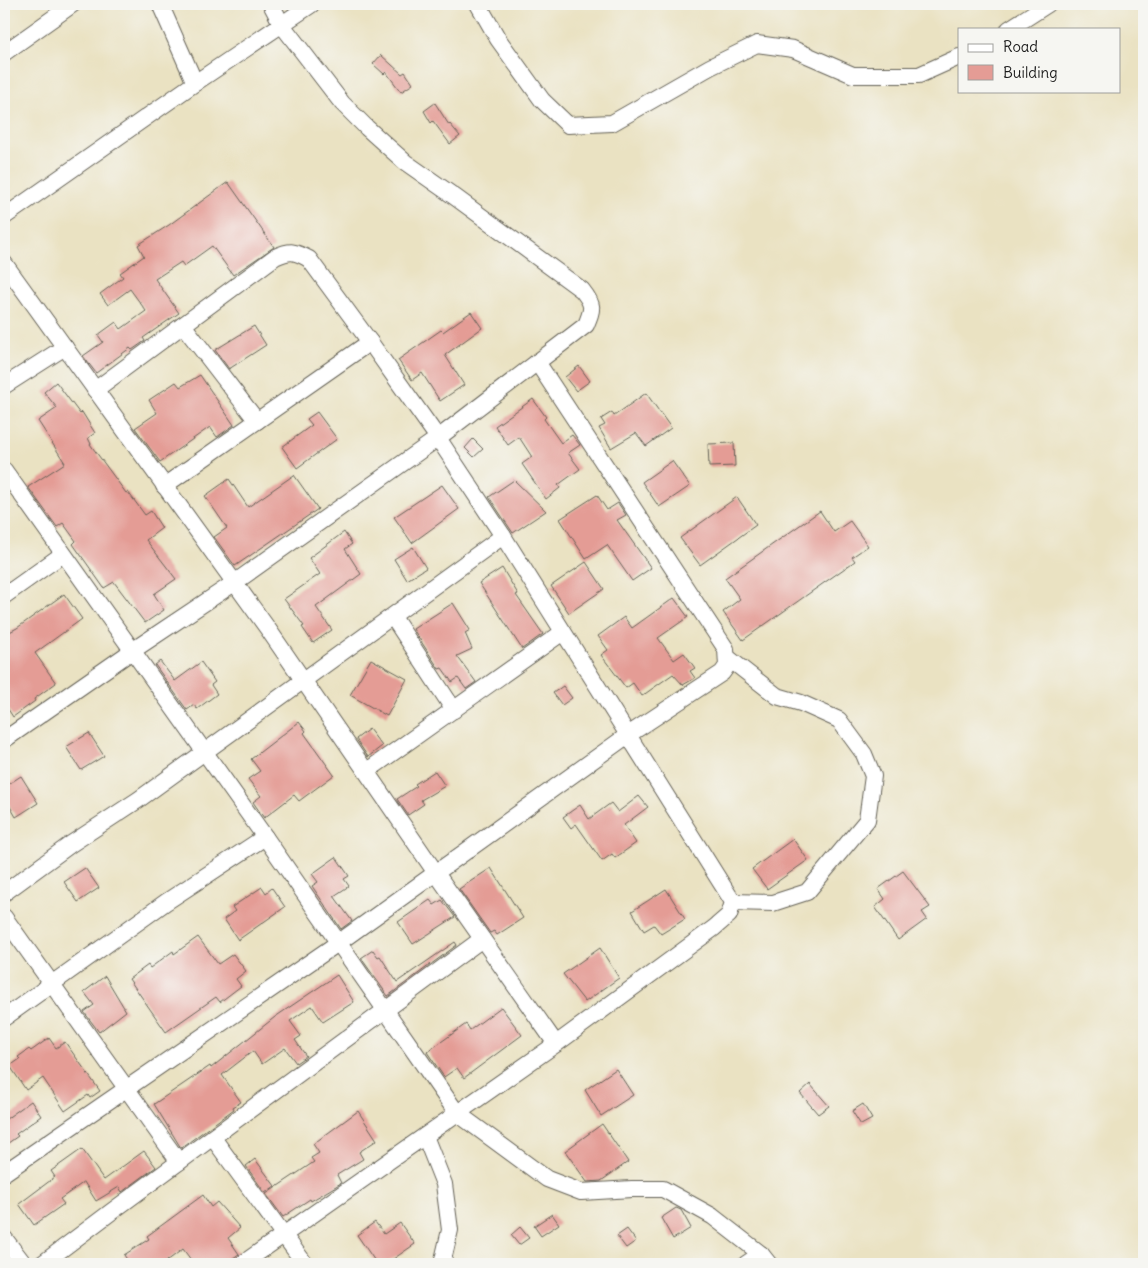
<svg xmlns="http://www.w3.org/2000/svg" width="1148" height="1268" font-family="Delius,sans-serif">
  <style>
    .building { fill: #e49c95 }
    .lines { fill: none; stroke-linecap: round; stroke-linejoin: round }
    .minor-casing { stroke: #646156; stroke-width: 18 }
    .minor { stroke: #fff; stroke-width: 16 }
  </style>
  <rect width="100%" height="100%" fill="#f6f6f2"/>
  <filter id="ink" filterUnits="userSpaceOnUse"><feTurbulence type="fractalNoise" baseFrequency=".02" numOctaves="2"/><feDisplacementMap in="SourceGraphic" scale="10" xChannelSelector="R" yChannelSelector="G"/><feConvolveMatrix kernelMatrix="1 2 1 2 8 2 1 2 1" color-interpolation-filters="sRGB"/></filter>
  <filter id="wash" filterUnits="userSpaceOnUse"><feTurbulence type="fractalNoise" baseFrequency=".0096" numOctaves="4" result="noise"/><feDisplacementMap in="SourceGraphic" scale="20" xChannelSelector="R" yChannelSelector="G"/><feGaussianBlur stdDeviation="1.12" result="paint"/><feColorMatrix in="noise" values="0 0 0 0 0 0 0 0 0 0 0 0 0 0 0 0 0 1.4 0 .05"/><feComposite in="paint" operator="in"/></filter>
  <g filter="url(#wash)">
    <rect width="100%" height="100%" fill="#eae2c2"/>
    <g id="blocks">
      <g class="building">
        <path d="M381,55L402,74L405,72L413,84L401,92L386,72L384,74L373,64Z"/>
        <path d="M435,103L449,125L450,124L460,136L450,144L433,121L431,123L424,111Z"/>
        <path d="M228,182L274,247L233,275L212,246L184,266L181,262L155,279L179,313L143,338L145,341L132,350L130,348L96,373L83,356L103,342L98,335L116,322L121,329L146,311L130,289L108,305L100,294L123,277L120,273L144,256L138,245L169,225Z"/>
        <path d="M471,312L482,328L445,355L464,385L440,401L422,373L412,380L398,360L441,330L443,332Z"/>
        <path d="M254,326L266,345L229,369L215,350Z"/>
        <path d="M579,366L590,381L576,391L565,377Z"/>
        <path d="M200,375L234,425L217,437L210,427L160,462L135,428L157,413L149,400L176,382L180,387Z"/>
        <path d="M56,382L80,414L82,412L95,433L88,438L91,444H90L126,493L128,492L145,515L151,511L162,528L146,540L176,579L154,594L164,610L145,623L114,582L104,588L73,544L76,541L63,523L57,527L28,487L65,463L38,421L57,408L44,392Z"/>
        <path d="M646,393L671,428L646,446L636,433L611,448L599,428L605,425L601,419L612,412L614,416Z"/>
        <path d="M533,399L546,417L544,419L561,443L572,435L580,445L568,453L580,469L558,485L560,488L546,499L522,464L532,457L519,437L508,445L495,426Z"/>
        <path d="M317,412L337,439L297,468L282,447L312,425L307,419Z"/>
        <path d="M473,439L483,449L474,457L465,448Z"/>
        <path d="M734,443L735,466L709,467L708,444Z"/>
        <path d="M672,461L690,486L659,507L642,482Z"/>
        <path d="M294,475L318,509L235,566L214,537L227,528L205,496L229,479L248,507Z"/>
        <path d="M514,480L546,511L513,533L489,497Z"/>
        <path d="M442,485L459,509L412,543L394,517Z"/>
        <path d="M597,495L607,510L618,503L626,515L617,520L651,568L632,581L607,545L586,559L560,519Z"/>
        <path d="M737,497L756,525L700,565L680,538Z"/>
        <path d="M820,511L834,532L850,521L868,546L852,557L855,561L743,640L723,612L740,599L725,578Z"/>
        <path d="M344,532L352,544L345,549L361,574L316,607L332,630L313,643L302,627L304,626L284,599L320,574L309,558Z"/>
        <path d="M413,547L426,568L407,580L394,559Z"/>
        <path d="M586,562L604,589L569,613L551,586Z"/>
        <path d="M502,568L518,594L516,595L543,634L522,649L479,583Z"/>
        <path d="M64,594L82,619L35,653L56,683L34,699L35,701L13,717L4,703V635L17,628Z"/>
        <path d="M674,598L688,617L658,638L674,660L684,653L695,668L690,671L695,678L683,685L673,674L642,696L633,683L626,688L601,655L608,650L598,636L624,617L632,628Z"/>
        <path d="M453,603L470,630L465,633L472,649L457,656L476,682L466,689L458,678L452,682L442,668L439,669L413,629Z"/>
        <path d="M371,659L407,679L387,716L350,695Z"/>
        <path d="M160,661L175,681L201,662L215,682L211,685L217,694L197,709L194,705L187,710L155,665Z"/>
        <path d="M563,686L572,698L562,705L553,693Z"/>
        <path d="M299,722L306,731L304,733L334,775L299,801L294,795L264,818L253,802L261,796L248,779L260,771L251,759Z"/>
        <path d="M369,729L382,746L368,757L356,739Z"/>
        <path d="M89,733L104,756L81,770L66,747Z"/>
        <path d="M435,771L445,786L421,800L424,804L408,815L397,799L417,786L415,784Z"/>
        <path d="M21,776L38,803L16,817L4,796V787Z"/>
        <path d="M639,796L648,807L624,825L636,843L615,858L612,854L602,861L576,824L571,828L563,817L580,805L589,819L611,803L618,812Z"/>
        <path d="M793,839L808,860L767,889L752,869Z"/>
        <path d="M336,857L349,876L344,879L349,886L334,896L352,921L341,929L312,886L318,882L312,874Z"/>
        <path d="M85,868L99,888L78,902L64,882Z"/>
        <path d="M491,868L523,918L497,935L494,931L490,933L459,889Z"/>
        <path d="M903,871L930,907L922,912L927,919L898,940L875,907L885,899L878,889Z"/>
        <path d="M262,887L266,893L272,888L285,907L238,940L224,919L235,911L232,907Z"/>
        <path d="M666,889L685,919L661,934L654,925L644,931L632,911Z"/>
        <path d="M430,900L434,905L442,900L455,917L413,944L398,922Z"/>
        <path d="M198,937L218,964L233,954L246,971L236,979L241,986L220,1002L216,997L166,1032L129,979L148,965L150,968L173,951L174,954Z"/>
        <path d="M455,942L457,945L388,996L361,958L373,950L378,957L380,956L397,982Z"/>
        <path d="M600,948L619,978L585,1002L563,974Z"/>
        <path d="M337,975L354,1002L323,1022L312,1006L290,1021L301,1036L295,1040L306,1056L296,1063L285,1048L262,1064L253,1051L222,1075L241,1102L233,1107L234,1109L181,1148L154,1104L210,1066L211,1068L275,1017Z"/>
        <path d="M105,976L126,1011L99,1032L84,1012L94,1005L84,992Z"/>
        <path d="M501,1007L522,1035L464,1078L457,1068L444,1077L427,1052L466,1024L470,1030Z"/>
        <path d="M49,1038L56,1048L65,1042L100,1091L90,1098L88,1095L65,1111L43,1078L26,1090L10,1066L20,1059L18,1057L29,1049L31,1051Z"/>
        <path d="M616,1069L633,1095L601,1116L585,1090Z"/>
        <path d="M810,1084L829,1106L818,1114L800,1093Z"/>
        <path d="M31,1101L41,1116L16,1134L18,1136L4,1146V1117L6,1119Z"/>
        <path d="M863,1104L872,1119L861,1125L852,1111Z"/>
        <path d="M358,1111L377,1140L359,1152L363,1159L337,1175L341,1183L311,1201L310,1199L283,1217L266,1194L314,1162L311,1158L319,1153L313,1144Z"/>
        <path d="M602,1124L628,1162L601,1181L587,1182L565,1151Z"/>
        <path d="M82,1149L104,1180L144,1151L156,1167L122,1192L119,1187L96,1201L84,1182L60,1199L64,1204L34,1225L19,1204L55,1177L51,1171Z"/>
        <path d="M255,1159L275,1186L265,1193L246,1166Z"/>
        <path d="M203,1195L211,1207L217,1202L240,1228L228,1238L239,1254L224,1264H194L183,1249L163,1264H130L124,1255L149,1239L147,1236Z"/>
        <path d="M676,1208L681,1210L691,1228L673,1239L661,1218Z"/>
        <path d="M552,1214L559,1224L541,1236L534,1226Z"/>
        <path d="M375,1222L384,1234L400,1223L415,1244L386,1264H377L357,1235Z"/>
        <path d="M520,1227L529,1238L519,1245L511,1235Z"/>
        <path d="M627,1229L636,1241L626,1248L617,1236Z"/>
      </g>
    </g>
  </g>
  <g filter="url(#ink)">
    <use href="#blocks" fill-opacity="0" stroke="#646156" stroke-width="1"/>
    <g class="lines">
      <g class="minor-casing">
        <g id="minor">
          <path d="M160,4L195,83"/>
          <path d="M478,4L498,39L542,100L568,125L612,123L710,67L757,44L793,49L853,75H919L959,57"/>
          <path d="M1009,29L1048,4"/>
          <path d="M4,53L73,4"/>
          <path d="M4,217L195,83L312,4"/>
          <path d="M4,263L268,629L436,873L556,1044"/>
          <path d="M183,325L257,421"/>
          <path d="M4,386L65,347"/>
          <path d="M95,390L275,257C291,250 294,251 309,259L370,342L438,438L503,536L733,902L729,915L714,928L556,1044L242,1264"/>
          <path d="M4,470L265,837L457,1113L547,1179L581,1192L632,1189H663L712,1216L761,1254L769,1264"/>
          <path d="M164,486L370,342"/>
          <path d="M4,596L63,554"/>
          <path d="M393,617L454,710"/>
          <path d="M727,657L777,696L801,703L839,720L864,754L873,776L867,820L807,892L773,903L733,902"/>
          <path d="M4,740L132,651L234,583L438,438L586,325C593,308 594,305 582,290L455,197L405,162L367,128L342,103L282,25L271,4"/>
          <path d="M367,771L563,632"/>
          <path d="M4,893L71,844L138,800L503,536"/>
          <path d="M4,917L179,1162"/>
          <path d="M4,1018L166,902L265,837"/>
          <path d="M425,1136L444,1184L450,1230L442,1264"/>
          <path d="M213,1138L305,1264"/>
          <path d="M4,1173L338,943L628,735L722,673L727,666L726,649L537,362"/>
          <path d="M4,1238L24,1264"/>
          <path d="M42,1264L111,1212L482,939"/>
          <path d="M746,1264L761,1254"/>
        </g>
      </g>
      <use href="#minor" class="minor"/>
    </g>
  </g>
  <rect width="1148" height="1268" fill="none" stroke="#f6f6f2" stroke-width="20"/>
  <rect x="958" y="28" width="162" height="65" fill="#f6f6f2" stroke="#9f9f9c"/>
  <rect x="968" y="44" width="25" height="8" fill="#ffffff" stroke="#9f9f9c"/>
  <text x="1003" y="52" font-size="15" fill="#1c1c1c">Road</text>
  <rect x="968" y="65" width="25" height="15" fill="#e49c95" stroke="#9f9f9c"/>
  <text x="1003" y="78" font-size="15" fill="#1c1c1c">Building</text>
</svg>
